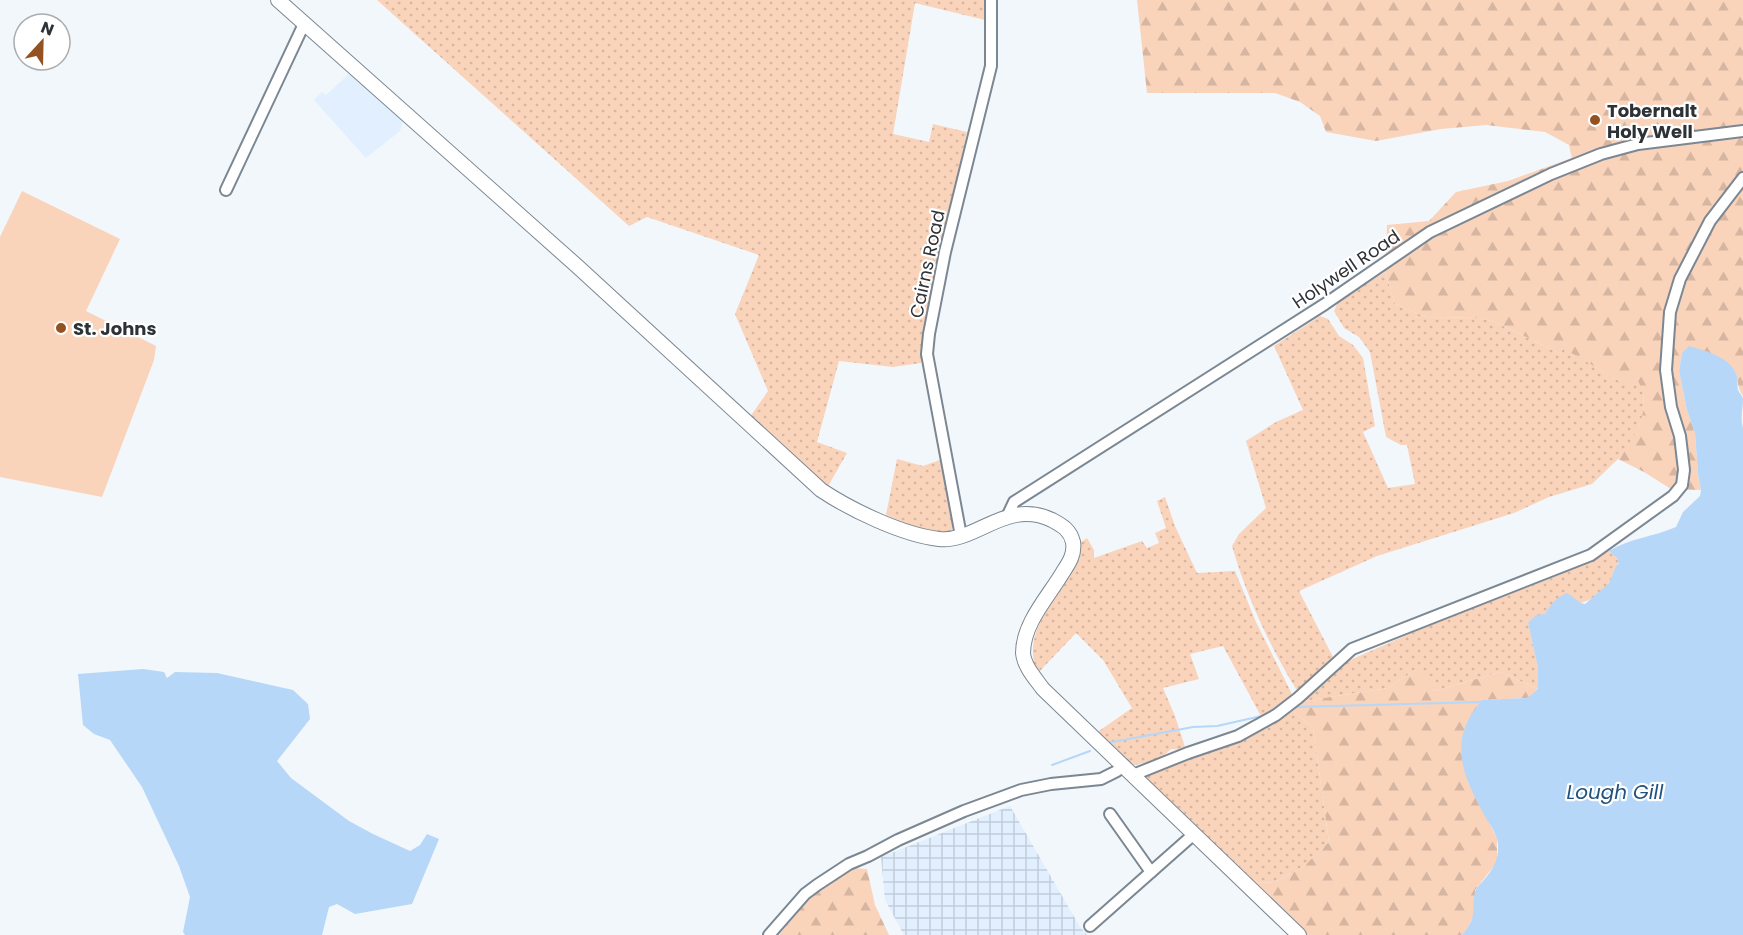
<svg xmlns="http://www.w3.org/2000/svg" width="1743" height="935" font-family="Poppins,sans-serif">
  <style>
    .built { fill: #e1effe }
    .industrial { fill: url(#industrial-grid) }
    .grass { fill: url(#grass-dots) }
    .forest { fill: url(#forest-firs) }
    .green { fill: #fad3bb }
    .water { fill: #b6d7f8 }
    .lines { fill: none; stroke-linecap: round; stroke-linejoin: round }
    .stream { stroke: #b6d7f8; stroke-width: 2 }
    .minor-casing { stroke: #7b8792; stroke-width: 14 }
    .major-casing { stroke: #7b8792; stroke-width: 16 }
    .minor { stroke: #fff; stroke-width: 10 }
    .major { stroke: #fff; stroke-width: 14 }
    .poi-dot { fill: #945220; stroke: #fff; stroke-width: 2 }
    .labels { text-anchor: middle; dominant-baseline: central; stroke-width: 4.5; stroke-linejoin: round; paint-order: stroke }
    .poi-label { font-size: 18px; font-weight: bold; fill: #2d3237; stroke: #fff; text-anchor: start }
    .street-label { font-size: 18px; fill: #2d3237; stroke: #fff }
    .water-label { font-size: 20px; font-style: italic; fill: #22517c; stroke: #fff }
  </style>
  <defs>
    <pattern id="industrial-grid" width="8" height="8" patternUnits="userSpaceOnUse" patternTransform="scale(1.5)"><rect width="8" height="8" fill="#e1effe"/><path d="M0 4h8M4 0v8" fill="none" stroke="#c1cdda"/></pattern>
    <pattern id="grass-dots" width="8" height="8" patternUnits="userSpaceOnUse" patternTransform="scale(1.5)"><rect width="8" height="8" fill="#fad3bb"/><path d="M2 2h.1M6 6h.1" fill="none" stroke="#d7b6a1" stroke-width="1.8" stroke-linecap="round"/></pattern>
    <pattern id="forest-firs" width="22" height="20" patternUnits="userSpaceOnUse" patternTransform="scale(1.5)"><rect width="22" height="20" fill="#fad3bb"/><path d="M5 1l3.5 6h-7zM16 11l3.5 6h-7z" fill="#d7b6a1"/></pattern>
  </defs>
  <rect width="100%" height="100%" fill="#f2f7fc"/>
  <path class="built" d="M349,74L403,121L400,131L366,158L314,100L322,92L326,95Z"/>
  <path class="industrial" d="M1010,806L1080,927L1087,935H904L885,900L881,857Z"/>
  <g class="grass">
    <path d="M377,0H985V20L915,3L893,134L929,142L933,124L967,132L923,332L921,363L893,367L839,361L817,442L847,453L827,488L750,417L768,391L735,314L759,255L647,217L629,226Z"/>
    <path d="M1385,272L1395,304L1426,317L1479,318L1495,322L1561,354L1563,347L1621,382L1637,379L1643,389L1644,406L1642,418L1634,438L1618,459L1592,484L1549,497L1514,513L1377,556L1299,591L1333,657L1300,689H1296C1269,645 1246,595 1232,546L1239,534L1266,508L1246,441L1276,422L1303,410L1274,346L1320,316L1328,319L1339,336L1353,345L1363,358L1375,426L1363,432L1388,488L1415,484L1407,445H1401L1386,437L1370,352L1359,337L1344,328L1334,311L1338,302Z"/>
    <path d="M897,459L923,466L940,460L953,526L951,531C927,534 907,524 886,515Z"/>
    <path d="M1165,497L1175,526L1197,573L1235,571L1256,622L1291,692V695L1262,718L1223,646L1190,654L1199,679L1163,688L1175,716L1186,750L1171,749L1160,759L1131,766L1096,733L1132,708L1103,660L1076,633L1037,674C1017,618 1076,593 1080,543L1087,538L1094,550V558L1142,541L1147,548L1159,543L1155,533L1166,528L1157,501Z"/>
    <path d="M1609,551L1617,558L1619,564C1613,569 1613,578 1608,584C1590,606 1575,604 1549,607L1545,614L1528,623L1538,668V689L1500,672L1435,691L1415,670L1389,688L1304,701L1341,664L1423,628L1559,575Z"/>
    <path d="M1292,710L1313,728L1329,842L1304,866L1276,882L1253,883L1145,777L1180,759L1266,729Z"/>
  </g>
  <g class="forest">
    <path d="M1137,0H1743V396C1737,388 1739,382 1736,374C1727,353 1701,356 1682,353L1679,371L1687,410L1695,433L1698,474L1701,490L1671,489L1644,472L1618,459C1636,436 1654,407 1637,379L1631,382H1621L1563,348L1561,354L1495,322L1479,318L1426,317L1395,304L1385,272L1387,225L1429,221L1456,192L1508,181L1572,158L1569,145L1545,132L1486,125L1441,129L1376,141L1326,132L1320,116L1300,102L1275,93H1147Z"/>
    <path d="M1415,670L1425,673L1435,691L1500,672L1538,689L1527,698L1482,700L1468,782L1497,838V862L1475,890V911L1468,928L1462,935H1307L1253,883L1276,882L1304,866L1329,842L1313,728L1292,710L1304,701L1389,688Z"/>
    <path d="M853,868L867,869L875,905L889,935H779L808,898Z"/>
  </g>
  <path class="green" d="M22,191L120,239L86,311L156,346L154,360L102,497L0,477V237Z"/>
  <g class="water">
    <path d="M1689,346C1706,351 1731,357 1737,376C1738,380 1737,386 1738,390C1740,395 1742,394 1743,399C1743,408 1740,418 1743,428V935H1462C1478,917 1471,911 1475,892C1476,888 1480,884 1483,881C1493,869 1499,860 1498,844C1497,832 1487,821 1482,811C1460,770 1449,738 1482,700L1527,698L1538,689V668L1528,623L1536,615L1545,614C1550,605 1556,597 1567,593L1581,603L1585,604L1609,583L1616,566L1619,564L1617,558L1609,551C1630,538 1653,537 1676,527L1683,512L1700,496L1701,490L1698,474L1695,433L1687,410L1679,371L1682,353Z"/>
    <path d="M143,669L164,672L167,678L175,672L217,673L293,690L308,704L310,719L277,761L291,778L349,821L373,834L410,851L420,845L427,834L439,839L412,904L355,914L337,904L329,907L322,935H185L183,932L190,897L179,866L142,787L110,740L94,734L83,725L78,674Z"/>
  </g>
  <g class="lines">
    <g class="stream">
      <path d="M1296,707L1482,702"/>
      <path d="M1107,743L1193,727L1217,726L1266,715"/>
      <path d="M1052,765L1090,751"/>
    </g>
    <g class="minor-casing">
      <g id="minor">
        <path d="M226,190L304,24"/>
        <path d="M1007,517L1014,502L1325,304L1430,232L1551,174L1601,154L1638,144L1743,131"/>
        <path d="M961,536L927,354L929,334L945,252L991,66V0"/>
        <path d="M1133,775L1188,753L1238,736L1276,715L1298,698L1352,649L1591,555L1673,496L1682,485L1684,470L1680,436L1671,407L1666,370L1670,312L1680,279L1710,221L1743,178"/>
        <path d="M1110,814L1151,872"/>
        <path d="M1090,926L1194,834"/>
        <path d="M769,935L805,894L817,885L849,864L868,856L898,840L964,811L1021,790L1051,784L1101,779L1117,771L1124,765"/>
      </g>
    </g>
    <g class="major-casing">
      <path id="major" d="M278,0L577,266L821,490C851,510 903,535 939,539C976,543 1007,498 1052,520C1063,526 1070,530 1073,542C1075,554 1069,563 1063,572C1049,596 1023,623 1023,653C1024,666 1035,678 1043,689L1299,935"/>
    </g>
    <use href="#minor" class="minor"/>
    <use href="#major" class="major"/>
  </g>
  <g class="poi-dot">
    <circle cx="1595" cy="120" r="6"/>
    <circle cx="61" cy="328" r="6"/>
  </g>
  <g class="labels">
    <g class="poi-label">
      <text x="1607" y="110">Tobernalt<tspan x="1607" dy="21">Holy Well</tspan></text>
      <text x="73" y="328">St. Johns</text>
    </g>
    <g class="street-label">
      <text transform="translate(927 264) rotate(-78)">Cairns Road</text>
      <text transform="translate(1346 269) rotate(-34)">Holywell Road</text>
    </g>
    <g class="water-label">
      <text x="1615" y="792">Lough Gill</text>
    </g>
  </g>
  <g transform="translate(42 42) rotate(22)"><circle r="28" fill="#ffffff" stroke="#abadaf" stroke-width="1.5"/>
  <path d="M0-4.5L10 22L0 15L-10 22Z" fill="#945220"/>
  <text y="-9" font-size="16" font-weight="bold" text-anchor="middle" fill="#2d3237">N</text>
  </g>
</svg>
